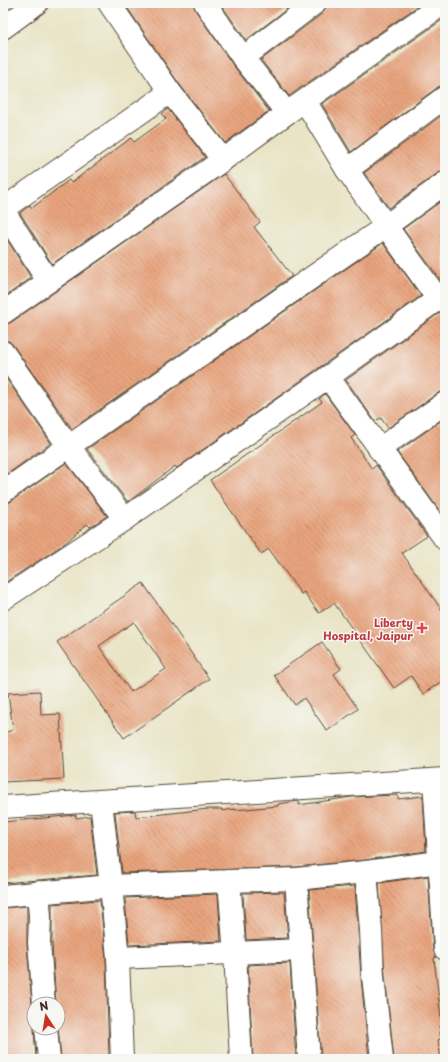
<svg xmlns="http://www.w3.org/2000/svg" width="448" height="1062" font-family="'Playpen Sans',sans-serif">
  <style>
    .building { fill: url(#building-back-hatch); fill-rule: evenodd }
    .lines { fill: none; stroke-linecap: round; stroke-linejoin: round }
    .minor-casing { stroke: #554637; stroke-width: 24 }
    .minor { stroke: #fff; stroke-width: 22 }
    .health-dot { fill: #e0444e; stroke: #f6f6f2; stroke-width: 1.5 }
    .labels { text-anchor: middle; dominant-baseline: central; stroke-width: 3; stroke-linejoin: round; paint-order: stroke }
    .health-label { font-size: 11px; font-weight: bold; fill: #be3a42; stroke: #f6f6f2; text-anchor: end }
  </style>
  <defs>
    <pattern id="building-back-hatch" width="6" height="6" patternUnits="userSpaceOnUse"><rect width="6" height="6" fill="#e9a47e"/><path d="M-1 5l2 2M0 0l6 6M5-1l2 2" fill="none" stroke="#be8667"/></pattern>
  </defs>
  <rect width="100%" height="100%" fill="#f6f6f2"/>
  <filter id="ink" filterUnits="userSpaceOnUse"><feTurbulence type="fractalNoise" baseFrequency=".025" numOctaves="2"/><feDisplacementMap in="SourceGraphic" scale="8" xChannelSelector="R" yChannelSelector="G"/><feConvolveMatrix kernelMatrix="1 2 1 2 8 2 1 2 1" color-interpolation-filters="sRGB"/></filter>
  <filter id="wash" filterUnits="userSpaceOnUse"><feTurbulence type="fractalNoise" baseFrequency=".012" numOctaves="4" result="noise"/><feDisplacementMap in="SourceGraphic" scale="16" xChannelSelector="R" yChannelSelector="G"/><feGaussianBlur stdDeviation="0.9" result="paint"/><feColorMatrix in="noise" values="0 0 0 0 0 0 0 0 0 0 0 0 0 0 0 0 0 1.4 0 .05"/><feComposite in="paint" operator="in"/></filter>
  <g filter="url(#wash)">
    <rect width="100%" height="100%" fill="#e9e4c5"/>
    <g id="blocks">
      <g class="building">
        <path d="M124,3H193L195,10L233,65L269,111L225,143L180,85Z"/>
        <path d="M220,3H288L291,6L246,40Z"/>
        <path d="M330,3H422L289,96L261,60L323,13L327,5Z"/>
        <path d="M445,18V85L438,87L351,152L322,104Z"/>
        <path d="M168,109L205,157L52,264L20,213L30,205L32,208L69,180L71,183L131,138L134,142L166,119L162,114Z"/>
        <path d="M445,113V171L438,173L389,208L364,173Z"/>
        <path d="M224,174L260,222L254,227L292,276L72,429L13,345L9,341L3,340V325L10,323Z"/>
        <path d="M445,198V282H442L403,229Z"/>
        <path d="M3,233L31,278L3,298Z"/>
        <path d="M383,243L421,296L177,468L175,466L128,502L87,449Z"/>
        <path d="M445,309V391L438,393L388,428L381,418L375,421L346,380Z"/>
        <path d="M3,374L51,443L3,477Z"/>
        <path d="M325,394L355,435L351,438L372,469L376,465L427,536L402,553L445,615V679L423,694L411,676L394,688L334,603L319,613L304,592L301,594L269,549L261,554L210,480L322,402L319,399Z"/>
        <path d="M445,418V518L397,452Z"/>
        <path d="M66,463L107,516L90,527L87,524L64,544L3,584V510L8,505L7,504Z"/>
        <path d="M143,583L209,679L124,738L57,642ZM134,622L166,669L131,692L99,646Z"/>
        <path d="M322,642L341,669L334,674L358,709L327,731L304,698L295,705L274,675Z"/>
        <path d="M40,691L41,715L60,714L64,779L3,782V733L13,730L8,693Z"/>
        <path d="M398,795V799L423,796L426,851L365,860L295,867L122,873L115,812L135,811L136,817L208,809H222V811L235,809V810L278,806V804L299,801V805L351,797Z"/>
        <path d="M76,815V818L90,816L97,875L3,883V854H5L3,822Z"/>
        <path d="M428,876L433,950L436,957L434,958L442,1026H439L441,1039L438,1040L441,1059H394L385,975L379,883Z"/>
        <path d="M355,886L361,977L369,1059H346L345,1056L321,1059L309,890Z"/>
        <path d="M284,892L288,938L246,940L243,893Z"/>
        <path d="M218,894L221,941L129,945L125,898Z"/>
        <path d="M100,900L106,959L109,1058L61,1059L58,1025V1004H56L52,943V904Z"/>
        <path d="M27,906V944L32,1005L34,1011V1029L36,1059H3V908Z"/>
        <path d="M290,963L296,1059H253L248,965Z"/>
      </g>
    </g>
  </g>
  <g filter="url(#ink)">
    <use href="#blocks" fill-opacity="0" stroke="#554637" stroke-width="1"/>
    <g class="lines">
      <g class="minor-casing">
        <g id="minor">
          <path d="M109,3L170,92L223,160"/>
          <path d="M205,3L243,58L287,113"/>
          <path d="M3,28L37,3"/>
          <path d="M243,58L315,3"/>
          <path d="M305,101L347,170L386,226L445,183"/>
          <path d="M347,170L445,97"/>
          <path d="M3,209L170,92"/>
          <path d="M3,210L48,281"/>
          <path d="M3,313L223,160L287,113L444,3"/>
          <path d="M3,352L69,447L125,519"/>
          <path d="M328,377L445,294"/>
          <path d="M379,449L445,403"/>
          <path d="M3,492L386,226L438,299"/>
          <path d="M3,599L125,519L328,377L445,539"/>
          <path d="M434,780L445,949"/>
          <path d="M101,802L111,886L118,958L122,1059"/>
          <path d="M3,807L445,779"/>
          <path d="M366,872L371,931L373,976L382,1059"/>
          <path d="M296,879L309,1059"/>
          <path d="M229,881L235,954L241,1059"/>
          <path d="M38,892L40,916L39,943L44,1004"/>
          <path d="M3,896L111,886L229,881L296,879L366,872L439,862"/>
          <path d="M118,958L302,950"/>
          <path d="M46,1028L49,1059"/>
        </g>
      </g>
      <use href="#minor" class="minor"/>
    </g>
  </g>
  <path class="health-dot" d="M420 622h4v4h4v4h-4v4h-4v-4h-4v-4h4z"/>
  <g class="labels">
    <g class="health-label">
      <text x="413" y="622">Liberty<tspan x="413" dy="13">Hospital, Jaipur</tspan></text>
    </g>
  </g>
  <rect width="448" height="1062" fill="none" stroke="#f6f6f2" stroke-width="16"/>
  <g transform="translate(46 1016) rotate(348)"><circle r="19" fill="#f6f6f2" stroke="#aba49d"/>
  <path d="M0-3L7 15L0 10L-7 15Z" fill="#c8321e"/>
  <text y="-6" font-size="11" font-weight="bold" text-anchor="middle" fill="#3b2a1e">N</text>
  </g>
</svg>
